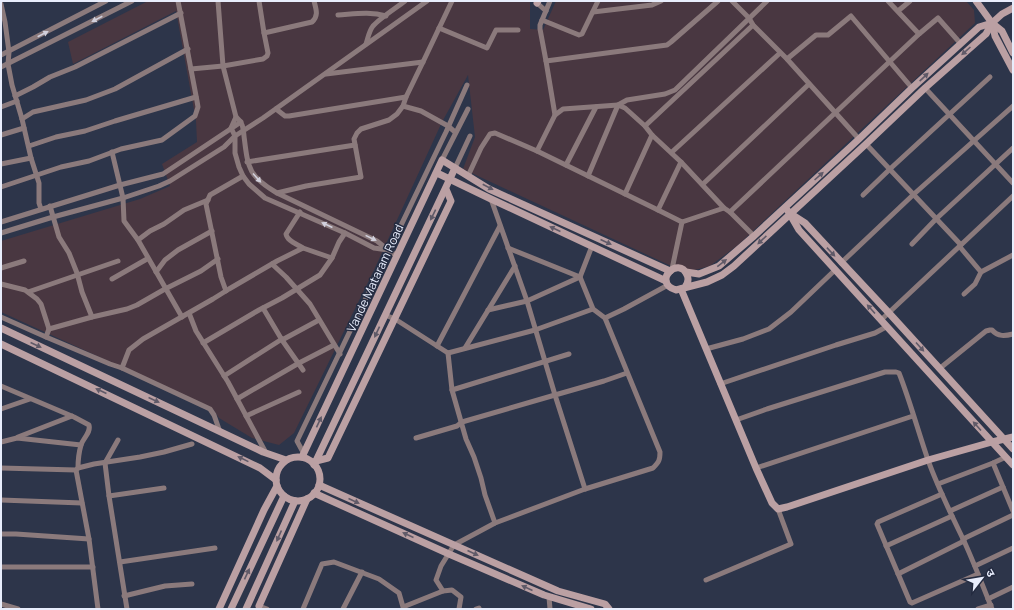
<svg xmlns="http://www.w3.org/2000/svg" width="1014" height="610" font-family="Manrope,'Noto Sans Devanagari',sans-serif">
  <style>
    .industrial { fill: #493741 }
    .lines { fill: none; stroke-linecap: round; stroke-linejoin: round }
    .street { stroke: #8b7a7c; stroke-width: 5 }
    .secondary { stroke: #bba0a3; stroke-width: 7 }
    .oneway { fill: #d1d0dc }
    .oneway2 { fill: #605a68 }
    .labels { text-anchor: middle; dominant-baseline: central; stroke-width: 3; stroke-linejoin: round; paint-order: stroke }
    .street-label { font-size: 12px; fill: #e8edfc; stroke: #242b40 }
  </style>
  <rect width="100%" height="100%" fill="#2d354a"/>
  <path class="industrial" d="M148,1H530V29L543,30L556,1H966L974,10L975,23L738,245L710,266L691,271L669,265L463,169L475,137L468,75L442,122L374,270L294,433L279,445L252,438L219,418L213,409L1,312V241L140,199L170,186L162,164L197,142L196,121L176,11L73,64L68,42Z"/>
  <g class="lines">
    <g class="street">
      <path d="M218,1L223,66L236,117C243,123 243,127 244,136C248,168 248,176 277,193L377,241L388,250L397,256"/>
      <path d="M259,1L264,33L312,22C319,16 316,9 314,1"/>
      <path d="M732,1L749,18L753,25L787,59L859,139"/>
      <path d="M888,1L919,34"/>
      <path d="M537,3L546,11"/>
      <path d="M1,4L5,22L9,52L8,64L12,85L22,119L31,158L39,183V203L41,209"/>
      <path d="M898,11L910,1"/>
      <path d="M593,12L652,5L661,1"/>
      <path d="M338,15C354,14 370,11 386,16"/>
      <path d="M542,20L579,35L582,34L598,1"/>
      <path d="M439,28L487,48L496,30H518"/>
      <path d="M366,44C368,38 369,31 373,26C380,18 396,8 405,1"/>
      <path d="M1,55L106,1"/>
      <path d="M787,59L816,35H828L851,16L912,88"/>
      <path d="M546,61L540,29V25L550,1"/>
      <path d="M1,67L132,1"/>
      <path d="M191,69L223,66L263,59L267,56L268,53L264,33"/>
      <path d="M326,74L423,62"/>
      <path d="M925,88L1013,183"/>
      <path d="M15,96L33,87L50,77L75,67L181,13"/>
      <path d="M403,106L421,111L448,126L455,132"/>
      <path d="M1,107L17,101"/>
      <path d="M276,109L285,116H289L406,97"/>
      <path d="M555,115L546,61L667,45L671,42L718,1"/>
      <path d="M236,117L231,128L235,136V153L239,167L243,176L249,184L265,198L345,233L374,248L388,250"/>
      <path d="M22,119L33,112L86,100L115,89L188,49"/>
      <path d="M645,126L753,25"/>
      <path d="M1,135L24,128"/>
      <path d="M866,144L961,245"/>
      <path d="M29,146L56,137L85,131L115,121L196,97"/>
      <path d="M537,151L555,115L563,109L618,105L625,108L645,126L652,135L681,162L724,208L730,212L754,236"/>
      <path d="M112,152L123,198L124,221L138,240"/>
      <path d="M672,152L780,53"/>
      <path d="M442,160L468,109"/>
      <path d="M247,162L355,145"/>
      <path d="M1,164L31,158"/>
      <path d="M566,165L596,107"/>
      <path d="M455,168L470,136"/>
      <path d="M468,176L481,148L490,134L495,133L537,151L658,210L682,222L672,269"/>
      <path d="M588,176L618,105L627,100L665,94L675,90L767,1"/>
      <path d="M703,184L809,84"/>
      <path d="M1,187L61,167L89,161L121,149L162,140L195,116L198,107L197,101L178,1"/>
      <path d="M277,193L306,186L361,177L354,139L357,133L361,129L389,120L397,114L403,106L406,97L423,62L452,1"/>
      <path d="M625,194L652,135"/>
      <path d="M863,195L890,169L990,77"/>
      <path d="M50,206L59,237L69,253L77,273L82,292L92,317"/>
      <path d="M658,210L681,162"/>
      <path d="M730,212L835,113L919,34L938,18L961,44"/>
      <path d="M1,222L120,185L163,174L241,122"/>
      <path d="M682,222L724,208"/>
      <path d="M1,233L53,217L123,198L159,186L170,181L224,147L235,136L263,118L427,1"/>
      <path d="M912,244L936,219L1013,148"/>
      <path d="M960,247L981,272L1013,255"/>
      <path d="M303,248L332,258"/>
      <path d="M508,248L580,277"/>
      <path d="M841,263L914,194L1013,106"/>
      <path d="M272,264L286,277L310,304L340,354"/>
      <path d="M1,268L24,261"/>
      <path d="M156,272L165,260L178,250L212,231"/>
      <path d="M112,279L147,259"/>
      <path d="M1,284L25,290L37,299L41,304L49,329L46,337L110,364L122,368L129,350L143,339L213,299L229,289L277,261L303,248C297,244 287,241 286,234L300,212"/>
      <path d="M226,291L221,277L206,204L210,195L243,176"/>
      <path d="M28,292L118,261"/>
      <path d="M964,294L975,284L981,272"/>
      <path d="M263,308L282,340L303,370"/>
      <path d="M488,310L527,301L580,277"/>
      <path d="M189,313L196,331L228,382L266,453"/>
      <path d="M385,315L395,319L448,353L535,330L593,309"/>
      <path d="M1,317L46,337"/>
      <path d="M182,317L138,240L150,231L164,224L184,210L208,200"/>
      <path d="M605,318L624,309L668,285"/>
      <path d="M881,320L1013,196"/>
      <path d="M49,329L92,317L127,309L137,305L165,289L201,271L218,259"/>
      <path d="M282,340L319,320"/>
      <path d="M203,343L259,310L282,298L320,275L332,258L339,242L345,233"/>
      <path d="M437,346L500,226"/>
      <path d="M465,348L515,266"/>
      <path d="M706,349L743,339L769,329L791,312L835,270"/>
      <path d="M448,353L452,390L466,439L474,457L481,478L485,495L495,523"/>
      <path d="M122,368L210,409L214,415L220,432"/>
      <path d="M939,369L986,331L990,330H992C998,337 1005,336 1013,334"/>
      <path d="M224,376L282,339"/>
      <path d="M720,384L836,345L875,333L886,327"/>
      <path d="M1,386L74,417L89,425C91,433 83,438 81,445C79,452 78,461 78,468"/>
      <path d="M452,390L569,354"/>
      <path d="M237,399L299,363L334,345"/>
      <path d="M1,409L30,399"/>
      <path d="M246,416L299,392"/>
      <path d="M736,420L767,409L885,372H896L899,373C910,401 918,431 928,460C938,488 951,514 964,541C974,563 983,586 992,609"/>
      <path d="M18,437L72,416"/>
      <path d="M416,438L457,426L462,422L555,395L527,301L491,199"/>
      <path d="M118,440L105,463L109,496L127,609"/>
      <path d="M1,442L17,438L81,445"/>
      <path d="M304,454L297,441L446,132L467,85"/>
      <path d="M993,463L1013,511"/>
      <path d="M1,468L76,470L78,468L94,464L140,457L164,452L192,444"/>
      <path d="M756,468L913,416"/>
      <path d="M76,470L89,539L98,609"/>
      <path d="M938,484L993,463L1006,457"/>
      <path d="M585,489L555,395L604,381L627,373"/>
      <path d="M942,494L878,522L877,524L910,602L912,603L978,574"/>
      <path d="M109,496L164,488"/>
      <path d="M1,500L82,503"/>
      <path d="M950,511L1003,487"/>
      <path d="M1,534H16L89,539"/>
      <path d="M963,539L1013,515"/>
      <path d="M886,546L952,516"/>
      <path d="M120,562L215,548"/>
      <path d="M975,566L1013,548"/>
      <path d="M1,567H93"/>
      <path d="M898,574L964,541"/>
      <path d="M706,580L791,544L778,509"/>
      <path d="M443,591L452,590L461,597L459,609"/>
      <path d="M124,596L165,586L192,584"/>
      <path d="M549,597L550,609"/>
      <path d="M988,599L1013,587"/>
      <path d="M1,604L18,609"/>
      <path d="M259,606L267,609"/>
      <path d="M303,609L322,564L334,562L379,579L399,593L403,607L443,591L436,580L441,566L454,545L495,523L585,489L653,468C659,462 660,460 660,452L605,318L593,309L580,277L592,246"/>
      <path d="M343,609L362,572"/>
      <path d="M476,609L479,608V609"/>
      <path d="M978,609L991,605"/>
    </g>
    <g class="secondary">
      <path d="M976,1L992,23L1002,31L1013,53"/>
      <path d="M537,3L538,1"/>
      <path d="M992,23L995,36L1013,70"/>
      <path d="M437,173L491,199L666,281"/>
      <path d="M788,211L799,230L1013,465"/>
      <path d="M791,214L805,223L889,313L1013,449"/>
      <path d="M686,272L699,274L719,266L754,236L859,139L912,88L979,27L992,23L1002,14L1013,8"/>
      <path d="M685,287C688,283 689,279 687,275C679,255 651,282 676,290L707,282L722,275L734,266L866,144L925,88L986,34L992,23"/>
      <path d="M681,289L756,468L772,503L778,509L787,507L928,460L992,442L1013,437"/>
      <path d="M1,328L263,452L286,460"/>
      <path d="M1,344L260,468L276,480"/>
      <path d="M302,457L442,160L489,189L670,271"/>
      <circle cx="298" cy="479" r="22"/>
      <path d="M316,461L328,458L451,201L446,189"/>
      <path d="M314,465L455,168"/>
      <path d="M319,485L558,591L605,604L609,609"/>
      <path d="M314,493L449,554L544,595L591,609"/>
      <path d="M259,606L307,499"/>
      <path d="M219,609L264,510L277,486"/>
      <path d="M231,609L284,496"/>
      <path d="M246,609L295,501"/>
    </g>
  </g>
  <defs><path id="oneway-solid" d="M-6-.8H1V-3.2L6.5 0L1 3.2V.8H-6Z"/></defs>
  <g class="oneway">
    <use href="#oneway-solid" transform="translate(97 19) rotate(153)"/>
    <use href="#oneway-solid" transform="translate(43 34) rotate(-27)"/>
    <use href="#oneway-solid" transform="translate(257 178) rotate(48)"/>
    <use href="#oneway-solid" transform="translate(327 225) rotate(-155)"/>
    <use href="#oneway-solid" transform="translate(371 238) rotate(26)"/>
  </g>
  <g class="oneway2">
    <use href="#oneway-solid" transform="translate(966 51) rotate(138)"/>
    <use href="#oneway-solid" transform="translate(924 77) rotate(-43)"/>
    <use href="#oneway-solid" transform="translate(819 176) rotate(-42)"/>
    <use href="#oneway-solid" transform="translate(488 187) rotate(28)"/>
    <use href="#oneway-solid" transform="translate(433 215) rotate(116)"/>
    <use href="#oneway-solid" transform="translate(555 229) rotate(-155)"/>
    <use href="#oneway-solid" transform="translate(762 240) rotate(137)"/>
    <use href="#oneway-solid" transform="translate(606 242) rotate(24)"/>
    <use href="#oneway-solid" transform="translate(831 252) rotate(47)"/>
    <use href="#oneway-solid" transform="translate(722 263) rotate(-38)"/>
    <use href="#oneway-solid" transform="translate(871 309) rotate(-132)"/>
    <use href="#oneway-solid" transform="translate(377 332) rotate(115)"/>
    <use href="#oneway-solid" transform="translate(36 345) rotate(25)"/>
    <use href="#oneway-solid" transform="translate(920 347) rotate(48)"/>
    <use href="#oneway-solid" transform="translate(101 391) rotate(-155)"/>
    <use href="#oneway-solid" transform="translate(154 400) rotate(25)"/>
    <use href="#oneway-solid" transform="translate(319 422) rotate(-65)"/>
    <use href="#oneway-solid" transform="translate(977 426) rotate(-132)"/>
    <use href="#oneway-solid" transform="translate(243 459) rotate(-154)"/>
    <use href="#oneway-solid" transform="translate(354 501) rotate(24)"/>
    <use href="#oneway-solid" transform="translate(408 535) rotate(-156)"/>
    <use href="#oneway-solid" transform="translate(279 536) rotate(114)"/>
    <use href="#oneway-solid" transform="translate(473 553) rotate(24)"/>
    <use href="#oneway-solid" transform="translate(247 574) rotate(-65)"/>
    <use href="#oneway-solid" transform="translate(527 588) rotate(-156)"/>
  </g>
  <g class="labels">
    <g class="street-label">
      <text transform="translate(375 278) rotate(-65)">Vande Mataram Road</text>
    </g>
  </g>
  <rect width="1014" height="610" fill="none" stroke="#e8edfc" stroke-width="4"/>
  <g transform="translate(982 578) rotate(59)" stroke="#242b40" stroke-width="3" paint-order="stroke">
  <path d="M0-3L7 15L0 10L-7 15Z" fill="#e8edfc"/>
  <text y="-6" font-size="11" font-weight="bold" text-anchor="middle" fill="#e8edfc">उ</text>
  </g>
</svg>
